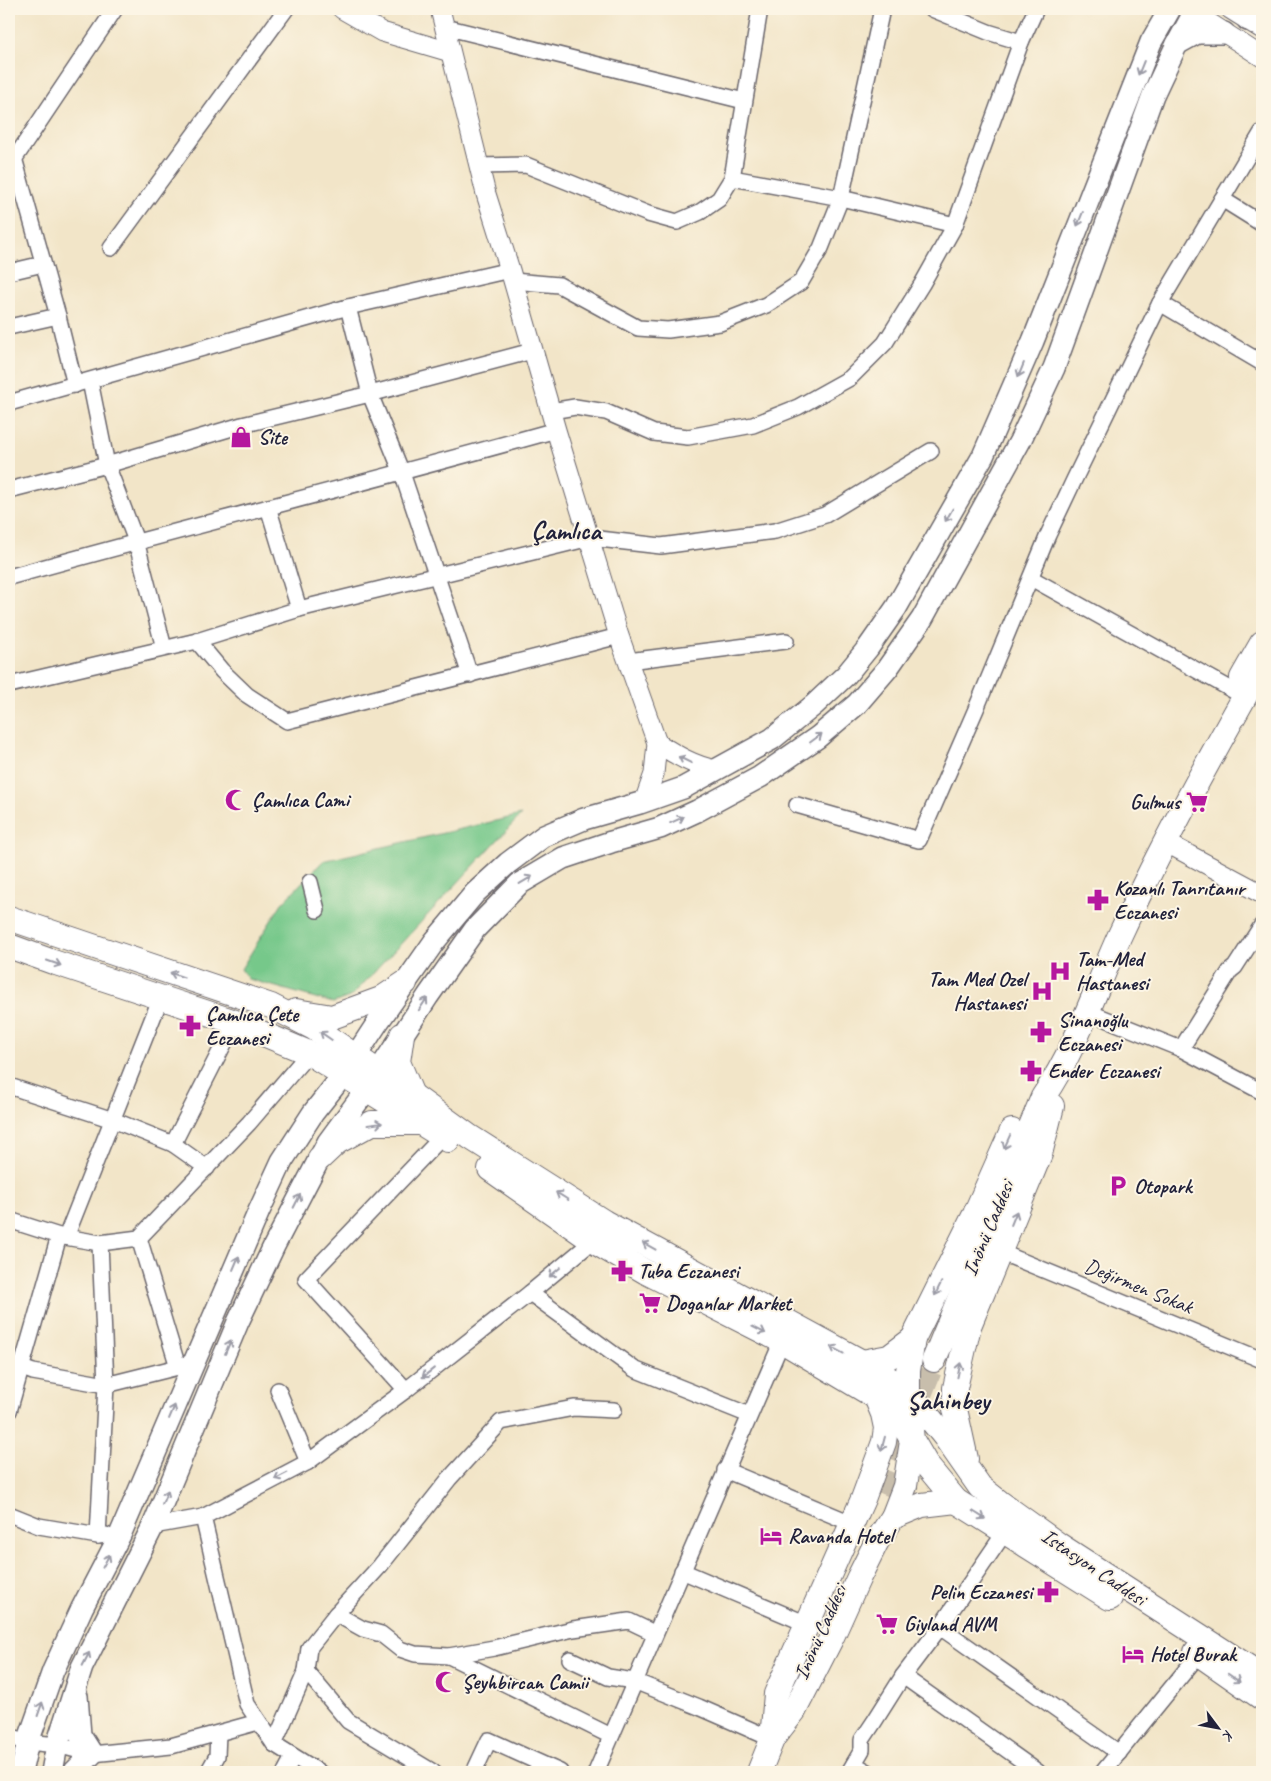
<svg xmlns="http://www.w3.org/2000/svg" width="1271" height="1781" font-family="Caveat,sans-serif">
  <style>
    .green { fill: #76c88a; stroke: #4c7562 }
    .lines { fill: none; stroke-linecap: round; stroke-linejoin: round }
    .primary-tunnel { stroke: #c8beac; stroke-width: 24; stroke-dasharray: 24 12; stroke-linecap: butt }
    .minor-casing { stroke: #6b666c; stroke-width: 18 }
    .tertiary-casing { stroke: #6b666c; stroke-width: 21 }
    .secondary-casing { stroke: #6b666c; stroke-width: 24 }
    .primary-casing { stroke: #6b666c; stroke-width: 26 }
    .minor { stroke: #fff; stroke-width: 15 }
    .tertiary { stroke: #fff; stroke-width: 19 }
    .secondary { stroke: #fff; stroke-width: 21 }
    .primary { stroke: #fff; stroke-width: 24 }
    .oneway { stroke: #9c9ca7 }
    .labels { text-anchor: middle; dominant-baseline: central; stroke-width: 4; stroke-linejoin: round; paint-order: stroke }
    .poi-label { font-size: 21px; font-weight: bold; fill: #22223b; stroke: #fcf5e5; text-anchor: start }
    .street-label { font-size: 21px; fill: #22223b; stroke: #fcf5e5 }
    .district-label { font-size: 26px; font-weight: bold; fill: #22223b; stroke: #fcf5e5 }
  </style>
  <rect width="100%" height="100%" fill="#fcf5e5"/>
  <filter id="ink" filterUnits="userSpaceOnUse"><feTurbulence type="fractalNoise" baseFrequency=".02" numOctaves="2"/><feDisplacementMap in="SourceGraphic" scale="10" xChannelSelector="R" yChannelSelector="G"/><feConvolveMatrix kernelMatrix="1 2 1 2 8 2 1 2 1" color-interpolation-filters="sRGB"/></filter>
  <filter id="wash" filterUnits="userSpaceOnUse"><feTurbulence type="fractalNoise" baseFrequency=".0096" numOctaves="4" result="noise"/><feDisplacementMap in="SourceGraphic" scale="20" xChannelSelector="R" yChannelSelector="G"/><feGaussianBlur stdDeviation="1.12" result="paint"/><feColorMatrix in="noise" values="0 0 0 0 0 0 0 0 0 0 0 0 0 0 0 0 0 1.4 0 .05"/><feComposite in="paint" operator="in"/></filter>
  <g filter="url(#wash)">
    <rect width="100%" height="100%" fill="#f2e5c8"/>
    <path class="green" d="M521,815L352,996L333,1003L248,979L241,969L282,903L323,861Z"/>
  </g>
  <g filter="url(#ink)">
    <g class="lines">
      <path class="primary-tunnel" d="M880,1493L934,1360"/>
      <g class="minor-casing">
        <g id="minor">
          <path d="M932,9L988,32L1021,42"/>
          <path d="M445,27L744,101"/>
          <path d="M14,158L58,316L75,385"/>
          <path d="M479,166L526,165L648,214L677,222L700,212L719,199L732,178L760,9"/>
          <path d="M9,167L115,9"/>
          <path d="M732,178L841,198L955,225"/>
          <path d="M1222,199L1262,224"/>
          <path d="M111,248L286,9"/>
          <path d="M9,272L43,264"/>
          <path d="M513,281L559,285L638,328L668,330L720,323L766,305L801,282L821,248L841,198L882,9"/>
          <path d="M1160,303L1262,363"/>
          <path d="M348,307L370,394L402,473L470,675"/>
          <path d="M9,327L58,316"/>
          <path d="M90,381L107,465L136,541L164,648"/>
          <path d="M9,403L348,307L510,270"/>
          <path d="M551,411L575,407L606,412L654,433L688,437L753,425L798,407L850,378L885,343L922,284L955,225L1021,42L1036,9"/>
          <path d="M9,490L107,465L242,425L370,394L532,351"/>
          <path d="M268,507L299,609"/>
          <path d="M9,577C191,526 374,481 556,430"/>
          <path d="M1031,578L1234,691"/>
          <path d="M197,641L222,671L247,695L287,721L619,636"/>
          <path d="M628,661L786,641"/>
          <path d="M9,685L197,641L299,609L590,538L661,546L775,531L825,515L931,451"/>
          <path d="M797,805L919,840L976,709L1048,535L1074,480L1160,303L1262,132"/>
          <path d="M310,882L317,910"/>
          <path d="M1086,1011L1181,1049L1262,1092"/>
          <path d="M1181,1049L1230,971L1235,967L1262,925"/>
          <path d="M9,1086L113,1120L173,1144L207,1168"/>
          <path d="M173,1144L235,1022"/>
          <path d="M9,1220L59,1236L100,1243L139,1238L249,1123L309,1053"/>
          <path d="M66,1237L161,997"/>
          <path d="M139,1238L178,1367"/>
          <path d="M1000,1252L1262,1360"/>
          <path d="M530,1293L634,1369L749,1415"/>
          <path d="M9,1363L33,1372L106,1385L178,1367L194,1361"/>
          <path d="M278,1390L308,1462"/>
          <path d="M406,1390L306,1279L443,1136"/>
          <path d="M9,1411L59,1236"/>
          <path d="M725,1470L851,1523"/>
          <path d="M9,1514L39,1526L98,1536L106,1535"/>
          <path d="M203,1517L247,1704L274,1744L319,1772"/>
          <path d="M153,1526L203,1517L308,1462L406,1390L530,1293L593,1241L597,1234"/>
          <path d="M98,1536L106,1385L100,1243"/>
          <path d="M682,1571L807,1624"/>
          <path d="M336,1614L363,1629L381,1634L400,1649L415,1654L449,1656L494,1648L573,1629L629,1621L654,1633"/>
          <path d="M940,1627L1119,1753"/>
          <path d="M449,1656L611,1736"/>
          <path d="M570,1659L608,1677L634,1681L699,1707L772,1739"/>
          <path d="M306,1671L348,1721L433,1772"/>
          <path d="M903,1676L1038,1772"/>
          <path d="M9,1736L28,1742L57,1745L92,1754L171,1746L258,1722"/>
          <path d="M274,1744L306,1671L309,1648L336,1614L380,1566L449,1479L501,1422L574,1408L614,1410"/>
          <path d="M854,1764L868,1772"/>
          <path d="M208,1772L217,1756L218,1734"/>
          <path d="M285,1772L293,1757"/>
          <path d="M474,1772L489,1740L560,1772"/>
          <path d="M596,1772L782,1341"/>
          <path d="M849,1772L862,1750V1740L874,1722L903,1676L940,1627L1005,1532"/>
          <path d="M1103,1772L1199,1654"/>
        </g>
      </g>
      <g class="tertiary-casing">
        <g id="tertiary">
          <path d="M342,9L382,32L450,52"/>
          <path d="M440,9L486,194L510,270L556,430L619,636L657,743L654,774L644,802"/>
          <path d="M1188,9L1262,57"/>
          <path d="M1230,9L1262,29"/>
          <path d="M657,743C676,755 694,766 716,770"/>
          <path d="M1165,842L1262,894"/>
        </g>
      </g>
      <g class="secondary-casing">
        <g id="secondary">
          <path d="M1245,9L1248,20"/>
          <path d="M1177,44L1197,33H1224"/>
          <path d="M21,1772L28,1742L53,1671L82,1608L120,1535L259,1211L282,1161L313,1113L344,1074L376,1025L434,942L475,893L508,863L544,836L584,819L640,803L683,788L772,739L814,705L846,675L868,648L896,608L983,456L1033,341L1151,42L1170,9"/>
          <path d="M52,1772L57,1745L82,1667L153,1526L238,1322L274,1246L328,1142L367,1089L428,996L475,929L519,884L563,858L611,842L660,828L697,811L760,777L818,737L857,704L887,669L922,619L1020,441L1054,368L1153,95L1177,44L1196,9"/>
          <path d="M74,1772L92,1754L80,1735L77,1696"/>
        </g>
      </g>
      <g class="primary-casing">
        <g id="primary">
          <path d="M1242,678L1262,643"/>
          <path d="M9,918L271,1006L314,1028L412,1095L470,1137L604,1222L862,1362L897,1384L920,1406L945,1437L980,1487L999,1502L1059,1545L1262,1676"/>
          <path d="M9,946L53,962L235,1022L309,1053L448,1140"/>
          <path d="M296,1011L332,1017L381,999L405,983"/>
          <path d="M402,1035L398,1062L412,1095"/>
          <path d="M320,1158L337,1142L372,1123H422"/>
          <path d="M490,1169L593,1241L646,1272L782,1341L886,1403L898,1416L928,1467L956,1501L1110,1598"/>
          <path d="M934,1360L1043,1097C1076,1049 1095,990 1119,937C1162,844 1212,754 1262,666"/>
          <path d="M862,1362L889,1357L913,1339"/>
          <path d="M966,1459L955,1409V1388L969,1326L1040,1154L1052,1106"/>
          <path d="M893,1517L905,1486L912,1441L908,1394V1371L913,1339L975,1214L1012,1131"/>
          <path d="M1196,1652L1262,1698"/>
          <path d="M772,1739L776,1694L863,1499L884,1442L886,1428L883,1414L876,1397"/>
          <path d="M772,1739L794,1711L831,1639L859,1577L877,1541L893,1517L922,1505L956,1501"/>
          <path d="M759,1772L778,1725"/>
        </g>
      </g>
      <use href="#minor" class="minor"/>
      <use href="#tertiary" class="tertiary"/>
      <use href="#secondary" class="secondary"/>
      <use href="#primary" class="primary"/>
    </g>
    <defs><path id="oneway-shaft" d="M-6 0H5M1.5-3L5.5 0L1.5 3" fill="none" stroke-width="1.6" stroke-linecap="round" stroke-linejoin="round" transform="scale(1.25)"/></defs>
    <g class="oneway">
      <use href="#oneway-shaft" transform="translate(1141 68) rotate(112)"/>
      <use href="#oneway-shaft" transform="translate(1080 219) rotate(112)"/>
      <use href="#oneway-shaft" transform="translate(1021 370) rotate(112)"/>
      <use href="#oneway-shaft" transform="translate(949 515) rotate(120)"/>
      <use href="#oneway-shaft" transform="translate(816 738) rotate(-37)"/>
      <use href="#oneway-shaft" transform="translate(685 760) rotate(-154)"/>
      <use href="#oneway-shaft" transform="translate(677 820) rotate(-24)"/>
      <use href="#oneway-shaft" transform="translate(526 880) rotate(-31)"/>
      <use href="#oneway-shaft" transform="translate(54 963) rotate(19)"/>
      <use href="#oneway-shaft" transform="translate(177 975) rotate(-161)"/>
      <use href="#oneway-shaft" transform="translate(423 1004) rotate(-56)"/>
      <use href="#oneway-shaft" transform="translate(326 1036) rotate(-145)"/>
      <use href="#oneway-shaft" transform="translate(375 1124) rotate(-8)"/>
      <use href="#oneway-shaft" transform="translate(1007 1142) rotate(114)"/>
      <use href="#oneway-shaft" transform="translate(562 1196) rotate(-148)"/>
      <use href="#oneway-shaft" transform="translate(297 1201) rotate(-63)"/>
      <use href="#oneway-shaft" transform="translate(1014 1218) rotate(-68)"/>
      <use href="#oneway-shaft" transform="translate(649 1246) rotate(-151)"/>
      <use href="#oneway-shaft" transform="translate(236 1263) rotate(-67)"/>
      <use href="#oneway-shaft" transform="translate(555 1272) rotate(140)"/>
      <use href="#oneway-shaft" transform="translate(938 1289) rotate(116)"/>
      <use href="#oneway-shaft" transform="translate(759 1330) rotate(27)"/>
      <use href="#oneway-shaft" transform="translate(228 1347) rotate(-67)"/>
      <use href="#oneway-shaft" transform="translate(837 1350) rotate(-152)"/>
      <use href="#oneway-shaft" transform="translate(959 1370) rotate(-78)"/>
      <use href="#oneway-shaft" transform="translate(428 1373) rotate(142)"/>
      <use href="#oneway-shaft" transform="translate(172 1412) rotate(-67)"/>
      <use href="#oneway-shaft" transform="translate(883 1444) rotate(105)"/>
      <use href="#oneway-shaft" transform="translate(281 1476) rotate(153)"/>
      <use href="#oneway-shaft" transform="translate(165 1497) rotate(-67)"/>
      <use href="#oneway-shaft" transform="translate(979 1515) rotate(32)"/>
      <use href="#oneway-shaft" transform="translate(106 1561) rotate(-62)"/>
      <use href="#oneway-shaft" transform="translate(86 1659) rotate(-63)"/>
      <use href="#oneway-shaft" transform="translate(1234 1678) rotate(35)"/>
      <use href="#oneway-shaft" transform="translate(40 1709) rotate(-71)"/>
    </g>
  </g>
  <defs>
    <g id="shop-bare" transform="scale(1.725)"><path d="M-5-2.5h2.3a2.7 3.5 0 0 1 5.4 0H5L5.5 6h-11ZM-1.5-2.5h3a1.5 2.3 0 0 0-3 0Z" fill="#b5179e" stroke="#fcf5e5" stroke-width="2.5" paint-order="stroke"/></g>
    <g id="mosque-bare" transform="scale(1.725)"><path d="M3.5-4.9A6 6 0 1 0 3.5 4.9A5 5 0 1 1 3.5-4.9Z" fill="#b5179e" stroke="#fcf5e5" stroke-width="2.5" paint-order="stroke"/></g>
    <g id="supermarket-bare" transform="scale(1.725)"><path d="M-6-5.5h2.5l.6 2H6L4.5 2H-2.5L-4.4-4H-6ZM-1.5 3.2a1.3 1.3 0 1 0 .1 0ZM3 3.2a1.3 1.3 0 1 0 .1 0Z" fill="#b5179e" stroke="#fcf5e5" stroke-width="2.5" paint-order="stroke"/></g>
    <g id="pharmacy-bare" transform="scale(1.725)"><path d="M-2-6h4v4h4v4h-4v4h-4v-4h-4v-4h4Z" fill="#b5179e" stroke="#fcf5e5" stroke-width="2.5" paint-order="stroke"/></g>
    <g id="hospital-bare" transform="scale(1.725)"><path d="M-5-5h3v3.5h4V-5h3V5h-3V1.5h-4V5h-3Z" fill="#b5179e" stroke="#fcf5e5" stroke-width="2.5" paint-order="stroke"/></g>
    <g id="parking-bare" transform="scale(1.725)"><path d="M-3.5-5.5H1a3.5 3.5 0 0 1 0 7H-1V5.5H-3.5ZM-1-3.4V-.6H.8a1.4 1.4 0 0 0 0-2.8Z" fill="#b5179e" stroke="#fcf5e5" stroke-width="2.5" paint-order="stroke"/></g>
    <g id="hotel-bare" transform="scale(1.725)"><path d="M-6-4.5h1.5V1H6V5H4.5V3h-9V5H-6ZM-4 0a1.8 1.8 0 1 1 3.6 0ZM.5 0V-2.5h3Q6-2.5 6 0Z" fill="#b5179e" stroke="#fcf5e5" stroke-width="2.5" paint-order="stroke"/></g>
  </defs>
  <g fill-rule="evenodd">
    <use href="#shop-bare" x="241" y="437"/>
    <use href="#mosque-bare" x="236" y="800"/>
    <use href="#supermarket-bare" x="1197" y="802"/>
    <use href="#pharmacy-bare" x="1098" y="900"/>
    <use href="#hospital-bare" x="1060" y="971"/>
    <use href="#hospital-bare" x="1042" y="991"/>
    <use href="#pharmacy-bare" x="190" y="1026"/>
    <use href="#pharmacy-bare" x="1041" y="1032"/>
    <use href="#pharmacy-bare" x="1031" y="1071"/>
    <use href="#parking-bare" x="1118" y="1186"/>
    <use href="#pharmacy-bare" x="622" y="1271"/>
    <use href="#supermarket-bare" x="650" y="1303"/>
    <use href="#hotel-bare" x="771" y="1536"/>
    <use href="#pharmacy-bare" x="1048" y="1592"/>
    <use href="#supermarket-bare" x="887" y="1624"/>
    <use href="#hotel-bare" x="1133" y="1654"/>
    <use href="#mosque-bare" x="446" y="1682"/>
  </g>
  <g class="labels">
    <g class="poi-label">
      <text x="258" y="437">Site</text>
      <text x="252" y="800">Çamlıca Cami</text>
      <text x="1180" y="802" text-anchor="end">Gulmus</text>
      <text x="1114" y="888">Kozanlı Tanrıtanır<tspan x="1114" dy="24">Eczanesi</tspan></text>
      <text x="1076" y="959">Tam-Med<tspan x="1076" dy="24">Hastanesi</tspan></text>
      <text x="1026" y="979" text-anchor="end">Tam Med Ozel<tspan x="1026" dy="24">Hastanesi</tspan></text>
      <text x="206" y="1014">Çamlıca Çete<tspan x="206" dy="24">Eczanesi</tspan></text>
      <text x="1058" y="1020">Sinanoğlu<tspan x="1058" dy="24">Eczanesi</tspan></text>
      <text x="1048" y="1071">Ender Eczanesi</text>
      <text x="1134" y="1186">Otopark</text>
      <text x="638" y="1271">Tuba Eczanesi</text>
      <text x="666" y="1303">Doganlar Market</text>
      <text x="788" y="1536">Ravanda Hotel</text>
      <text x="1032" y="1592" text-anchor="end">Pelin Eczanesi</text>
      <text x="904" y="1624">Giyland AVM</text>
      <text x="1150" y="1654">Hotel Burak</text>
      <text x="462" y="1682">Şeyhbircan Camii</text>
    </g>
    <g class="street-label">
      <text transform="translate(988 1228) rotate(-67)">Inönü Caddesi</text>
      <text transform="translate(1139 1286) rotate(22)">Değirmen Sokak</text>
      <text transform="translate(1094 1567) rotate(34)">Istasyon Caddesi</text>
      <text transform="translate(820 1632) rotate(-66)">Inönü Caddesi</text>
    </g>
    <g class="district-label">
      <text x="566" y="530">Çamlıca</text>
      <text x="948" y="1400">Şahinbey</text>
    </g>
  </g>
  <rect width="1271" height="1781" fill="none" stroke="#fcf5e5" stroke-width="30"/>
  <g transform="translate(1218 1728) rotate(122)" stroke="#fcf5e5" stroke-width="4" paint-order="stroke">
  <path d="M0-4L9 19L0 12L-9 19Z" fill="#22223b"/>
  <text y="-8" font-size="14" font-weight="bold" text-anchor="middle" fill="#22223b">K</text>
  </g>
</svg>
